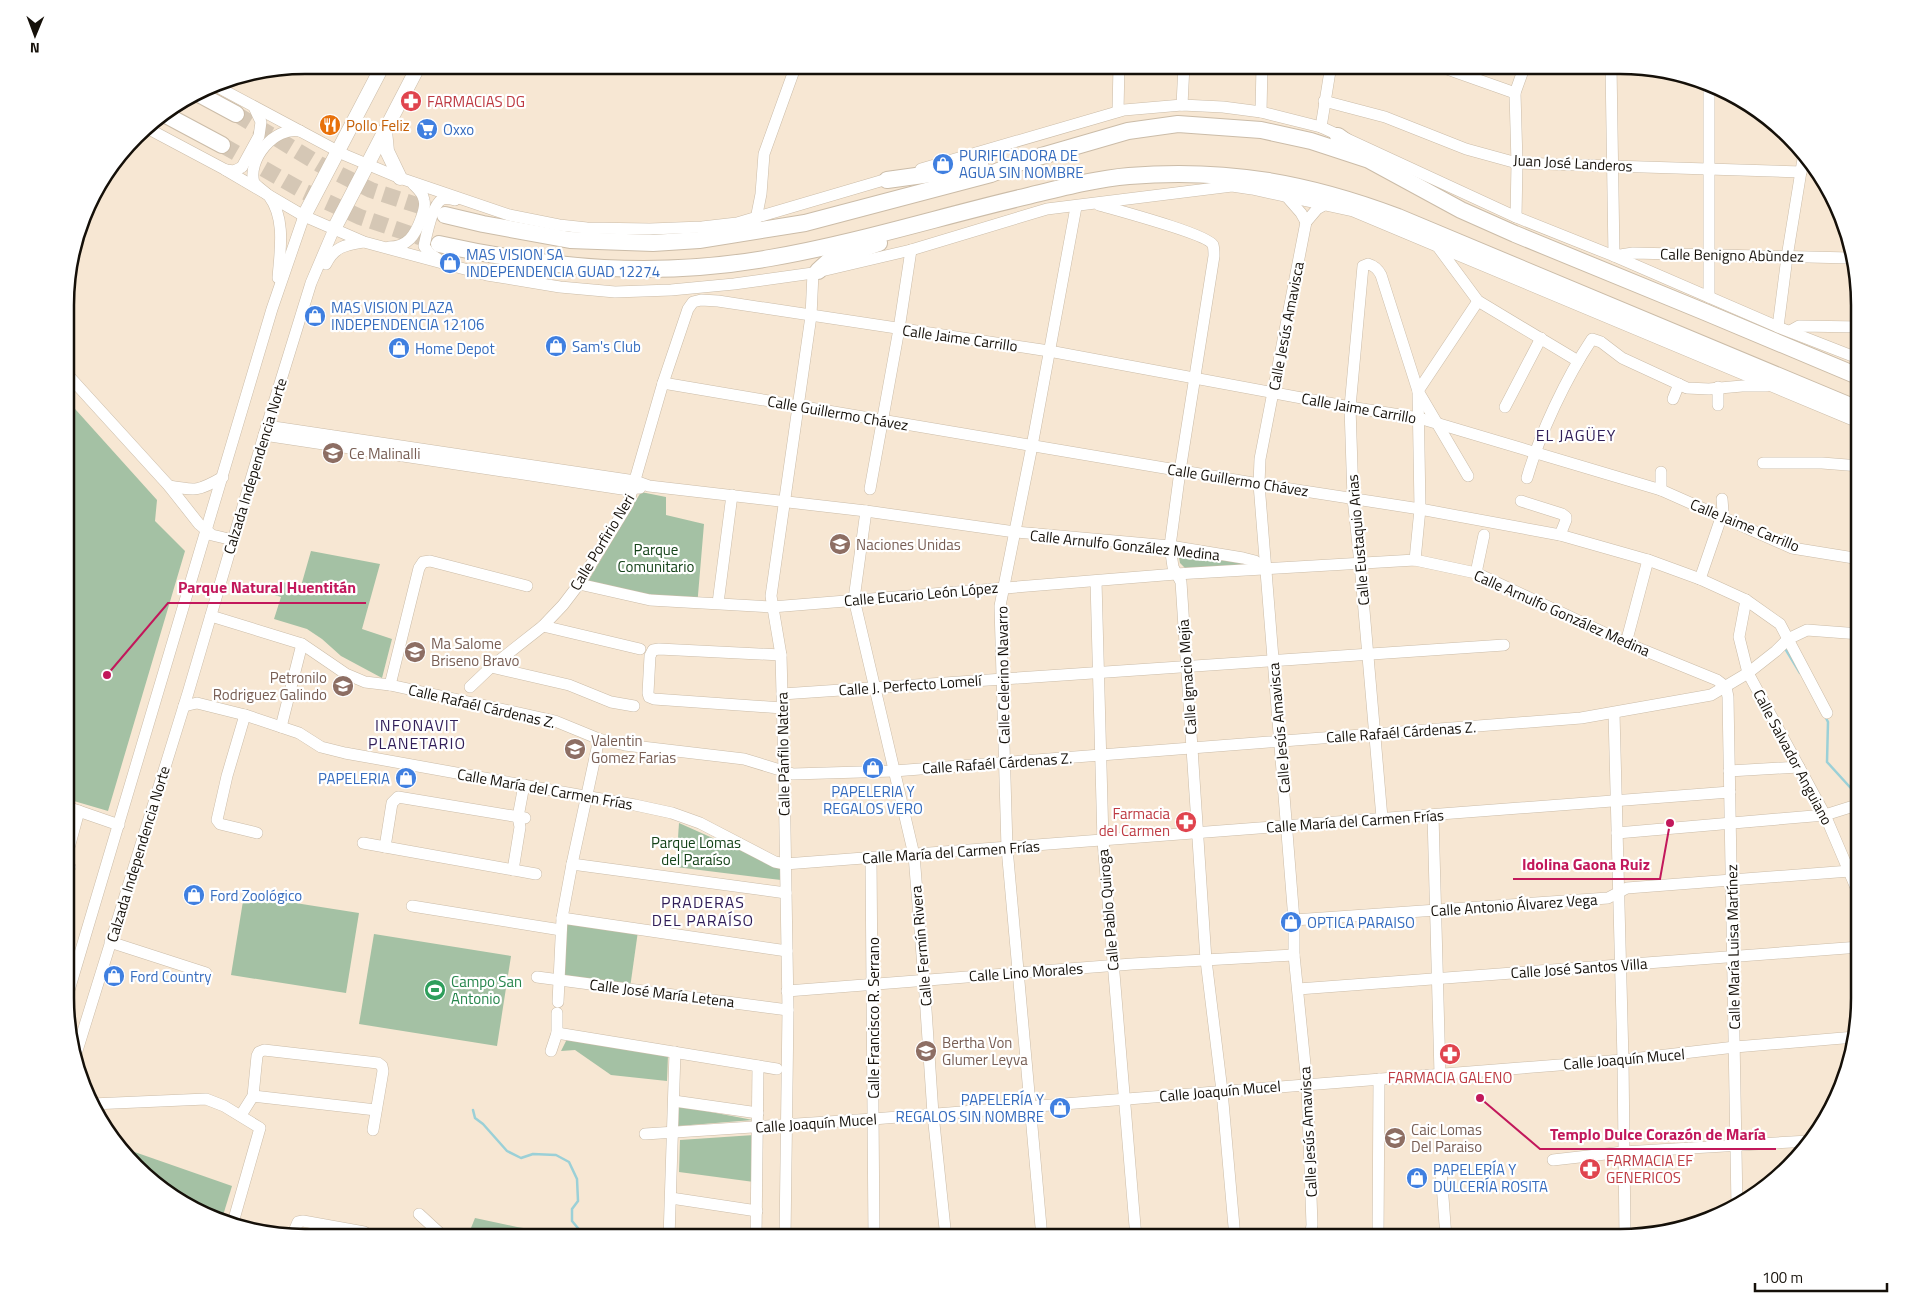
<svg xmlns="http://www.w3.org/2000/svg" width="1925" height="1303" font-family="'Titillium Web',sans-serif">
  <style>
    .green { fill: #a4c1a4 }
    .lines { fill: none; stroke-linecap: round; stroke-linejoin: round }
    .stream { stroke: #9bd0d7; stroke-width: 2.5 }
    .highway-tunnel { stroke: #d5c7b5; stroke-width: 16; stroke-dasharray: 16 8; stroke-linecap: butt }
    .minor-casing { stroke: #cbbca8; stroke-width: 12 }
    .major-casing { stroke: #cbbca8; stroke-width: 15 }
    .highway-casing { stroke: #cbbca8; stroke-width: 18 }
    .minor { stroke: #fff; stroke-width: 11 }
    .major { stroke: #fff; stroke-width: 14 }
    .highway { stroke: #fff; stroke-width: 16 }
    .labels { text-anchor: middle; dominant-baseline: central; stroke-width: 4.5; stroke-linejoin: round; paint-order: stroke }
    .health-label { font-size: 15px; fill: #be3a42; stroke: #fff; text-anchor: start }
    .food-label { font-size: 15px; fill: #c56008; stroke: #fff; text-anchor: start }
    .shop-label { font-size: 15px; fill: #366cbe; stroke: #fff; text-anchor: start }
    .street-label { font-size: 15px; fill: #151009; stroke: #fff }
    .education-label { font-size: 15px; fill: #785e54; stroke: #fff; text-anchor: start }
    .park-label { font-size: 15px; fill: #154319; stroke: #fff }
    .leisure-label { font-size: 15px; fill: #27864d; stroke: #fff; text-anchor: start }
    .neighbourhood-label { font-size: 16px; letter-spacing: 1px; fill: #311e58; stroke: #fff }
    .rim { fill: none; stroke: #151009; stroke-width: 2.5 }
    .leader { fill: none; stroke: #c2185b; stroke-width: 2 }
    .callout-dot { fill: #c2185b; stroke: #fff; stroke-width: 2 }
    .callout-label { font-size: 16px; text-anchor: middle; font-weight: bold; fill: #c2185b; stroke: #fff; stroke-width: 4.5; stroke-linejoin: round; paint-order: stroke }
  </style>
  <rect width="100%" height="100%" fill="#f7e7d3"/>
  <g class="green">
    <path d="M67,400L157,500L155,521L185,551L108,811L67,799Z"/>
    <path d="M641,492L666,497V515L704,524L697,607L584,588Z"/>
    <path d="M311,551L380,564L362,629L392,639L382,678L341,656L322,639L307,629L274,619L281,597L275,595L278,581L301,586Z"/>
    <path d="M1178,552L1240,561L1244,566L1187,570L1180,563Z"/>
    <path d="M679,823L782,869L781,880L676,867Z"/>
    <path d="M244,895L359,913L346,993L231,975Z"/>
    <path d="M562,920L638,931L630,988L561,979Z"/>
    <path d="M374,934L511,956L497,1046L359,1024Z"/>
    <path d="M568,1037L668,1055L667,1081L611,1075L575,1050L561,1051Z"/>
    <path d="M679,1106L753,1120L678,1126Z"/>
    <path d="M754,1135V1182L679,1172L680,1140Z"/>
    <path d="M126,1149L232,1186L221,1222L171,1197Z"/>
    <path d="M475,1218L517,1227L562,1234L569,1238H467Z"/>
  </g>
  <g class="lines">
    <g class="stream">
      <path d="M1786,650L1800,673"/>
      <path d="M1825,716L1828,722L1827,762L1858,796"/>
      <path d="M473,1110L475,1118L483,1124L507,1151L521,1158L533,1154L556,1155L569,1162L577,1179L578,1201L572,1209V1221L582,1233L591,1238"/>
    </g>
    <g class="highway-tunnel">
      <path d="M236,114L319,164L371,190L438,212"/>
      <path d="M222,145L301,190L360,217L428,240"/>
    </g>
    <g class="minor-casing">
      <g id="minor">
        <path d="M1436,65L1515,93"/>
        <path d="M1611,65L1614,256L1633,253L1850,258"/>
        <path d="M212,84L345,155L400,178L509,215L559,225L587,228L650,229L702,227L737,223L894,177"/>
        <path d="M1324,101L1385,117L1466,149L1517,163L1801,172"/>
        <path d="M1182,105L1184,65"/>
        <path d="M1118,111L1119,65"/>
        <path d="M1261,112L1262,65"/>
        <path d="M145,127L224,169L304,216L364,242L487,275L560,287L615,292L671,290L734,284L813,273L911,250L1047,209L1232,186L1252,189L1353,211L1860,423"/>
        <path d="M1321,127L1331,65"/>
        <path d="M921,169L1124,110L1182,105L1223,107L1261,112L1321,127L1516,217L1614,256L1778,327L1860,359"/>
        <path d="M226,170L234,171L242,167L259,136L261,122L254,107"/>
        <path d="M1287,197L1301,213L1306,222"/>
        <path d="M1099,205C1116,210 1207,234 1213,245C1214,248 1214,253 1214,256L1180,471L1170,546L1173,567L1181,582L1206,960L1222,1091L1235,1238"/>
        <path d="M1516,217L1517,163L1515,93L1525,65"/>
        <path d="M756,219L761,194L764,154L796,65"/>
        <path d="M389,247C408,247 415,235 421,219C423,212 426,207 424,200C423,193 418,189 413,184"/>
        <path d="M1438,247L1478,301L1578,361"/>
        <path d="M438,259L429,253L424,246C426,237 433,202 443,199C446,198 451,199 455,200"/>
        <path d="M326,264C334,247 345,245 363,242"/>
        <path d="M278,278C280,251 286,219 269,196C265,192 258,187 254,183C247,160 274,126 300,131"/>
        <path d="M1709,297V84"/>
        <path d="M1778,327L1787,257L1803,159"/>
        <path d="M1790,331L1799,326L1860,327"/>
        <path d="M67,374L169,486L199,524L212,535L233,540"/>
        <path d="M663,383L1259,484L1420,509L1560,535L1648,560L1700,579L1746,600L1780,624L1827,713"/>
        <path d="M1718,387V405"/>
        <path d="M1673,399L1679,384"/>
        <path d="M1505,407L1541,338"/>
        <path d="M267,426L635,481L649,486L866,511L1015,532L1170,546L1243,558L1255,561L1264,567"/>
        <path d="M264,435L622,489L640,488"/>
        <path d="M1763,463H1822L1860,466"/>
        <path d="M1661,472V490"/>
        <path d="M1527,478C1540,433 1566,378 1592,339L1601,342L1622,358L1687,388L1709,389L1742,386H1766"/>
        <path d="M169,486C196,491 199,491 223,477"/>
        <path d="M870,489L899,329L911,250"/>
        <path d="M1521,501L1562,514L1566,517V520L1560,535"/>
        <path d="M866,511L854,599L914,855L924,980L933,1114L946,1238"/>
        <path d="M1415,560L1420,509L1418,391L1478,301"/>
        <path d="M1476,573L1484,535"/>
        <path d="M1700,579L1723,512L1722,499"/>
        <path d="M1096,581L1103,841L1136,1238"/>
        <path d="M579,584L650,600L772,607L1176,574L1415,560L1476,573L1626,643L1717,680L1726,687L1728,697L1737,1207"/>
        <path d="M1746,600L1739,637L1748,673L1825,815L1860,897"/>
        <path d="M718,603L732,495"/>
        <path d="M211,616L302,644L346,674L365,682L390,685L555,721L599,739L625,745L744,759L793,774L894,771L1581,718L1711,695L1748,673L1776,651L1788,639L1807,630L1860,634"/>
        <path d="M543,626L640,649"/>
        <path d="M1626,643L1648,560"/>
        <path d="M781,655L659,649L653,650L650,656L648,693L649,697L654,699L782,708"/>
        <path d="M491,667L569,685L611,702L634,706"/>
        <path d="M390,685L419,568L423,562L430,561L527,586"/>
        <path d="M470,687L491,667L543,626L563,605L579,584L628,504L663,383L688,309L693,302L701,300L718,301L1049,351L1350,407L1419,418L1661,490L1792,548L1860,559"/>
        <path d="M782,694L1504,645"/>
        <path d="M184,706L197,703L245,715L299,733L321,747L345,753L635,805L672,813L700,823L775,862L785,864L1730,792"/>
        <path d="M1614,713L1623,1060L1625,1238"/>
        <path d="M245,715L227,776L217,820L220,824L257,833"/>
        <path d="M281,727L302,644"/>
        <path d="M1729,771L1799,767"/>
        <path d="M67,807L119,825"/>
        <path d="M1433,815L1440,1074"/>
        <path d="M1382,818L1360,564L1353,498L1350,407L1363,266L1368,264C1375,266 1378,269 1381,275L1418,391L1468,476"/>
        <path d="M1617,833L1825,815L1860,804"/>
        <path d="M363,843L536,874"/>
        <path d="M385,847L392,803L398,797L525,818"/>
        <path d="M67,855L79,811"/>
        <path d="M871,858L874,1238"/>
        <path d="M572,864L786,893"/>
        <path d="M67,866L70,867"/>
        <path d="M513,870L520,827L518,817L524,785"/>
        <path d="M412,906L561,930"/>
        <path d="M562,918L787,951"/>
        <path d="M1294,920L1608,898L1627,888L1850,871"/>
        <path d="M110,942L206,973"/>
        <path d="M537,977L788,1010"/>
        <path d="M1298,989L1860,947"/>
        <path d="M787,991L1132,964L1294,955"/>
        <path d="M67,997L272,309L304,216"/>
        <path d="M558,1002L562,918L572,864L599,739"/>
        <path d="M557,1033L777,1069"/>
        <path d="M551,1051L557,1033V1013"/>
        <path d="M76,1054L188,693L264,435L311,283L334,229"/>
        <path d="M253,1096L376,1110"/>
        <path d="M674,1101L758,1113"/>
        <path d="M92,1104L206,1099L224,1106L260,1128L232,1226"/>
        <path d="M241,1115L253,1096L257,1056L259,1052L264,1050L378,1063L382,1066L383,1071L373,1130"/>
        <path d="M645,1134L873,1119L1623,1060L1735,1047L1855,1037"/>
        <path d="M1553,1160L1623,1152L1809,1141"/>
        <path d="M1441,1170L1446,1238"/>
        <path d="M671,1198L757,1211"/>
        <path d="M419,1214L445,1238"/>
        <path d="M292,1236L298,1222L303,1221L364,1232L369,1235V1238"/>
        <path d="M669,1238L675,1052"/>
        <path d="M756,1238L758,1066"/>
        <path d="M785,1238L788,1010L784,771L781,655L771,596L811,316L813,273"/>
        <path d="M1042,1238L1007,848L1000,606L1032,446L1076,207"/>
        <path d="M1310,1238L1312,1225L1307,1084L1294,955V920L1259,484L1260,459L1306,222L1317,209L1324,205"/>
        <path d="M1378,1238L1379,1079"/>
      </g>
    </g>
    <g class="major-casing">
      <g id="major">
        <path d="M385,131L387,151L400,178"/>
        <path d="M304,216L383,65"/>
        <path d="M334,229L419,65"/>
      </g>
    </g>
    <g class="highway-casing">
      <g id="highway">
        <path d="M197,93L236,114"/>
        <path d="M164,114L222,145"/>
        <path d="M1338,136L1360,152"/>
        <path d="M887,180L981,167"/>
        <path d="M445,215L483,224L570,240L653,243L699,240L805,223L991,174L1021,162L1128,131L1178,124L1261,130L1311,141L1369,160L1461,210L1515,234L1705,312L1860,377"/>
        <path d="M439,244C551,269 656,278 770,258C857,243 942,216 1028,196C1061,188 1095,179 1129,176C1226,168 1308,183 1398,217L1860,410"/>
        <path d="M818,271L830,260L879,243"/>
      </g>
    </g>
    <use href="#minor" class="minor"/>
    <use href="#major" class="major"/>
    <use href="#highway" class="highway"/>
  </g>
  <defs>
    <g id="pharmacy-disc" transform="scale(1.125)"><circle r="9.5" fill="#e0444e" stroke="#fff"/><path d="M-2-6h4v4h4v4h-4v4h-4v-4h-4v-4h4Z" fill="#fff"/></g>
    <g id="restaurant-disc" transform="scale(1.125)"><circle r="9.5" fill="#e8710a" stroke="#fff"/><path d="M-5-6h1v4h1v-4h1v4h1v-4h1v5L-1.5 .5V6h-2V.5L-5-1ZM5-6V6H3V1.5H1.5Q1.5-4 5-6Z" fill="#fff"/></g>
    <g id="supermarket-disc" transform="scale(1.125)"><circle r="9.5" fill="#3f7fe0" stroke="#fff"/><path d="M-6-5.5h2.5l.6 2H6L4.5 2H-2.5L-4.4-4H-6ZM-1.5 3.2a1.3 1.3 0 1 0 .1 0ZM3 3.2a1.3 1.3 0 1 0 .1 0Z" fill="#fff"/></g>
    <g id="shop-disc" transform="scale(1.125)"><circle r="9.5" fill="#3f7fe0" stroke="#fff"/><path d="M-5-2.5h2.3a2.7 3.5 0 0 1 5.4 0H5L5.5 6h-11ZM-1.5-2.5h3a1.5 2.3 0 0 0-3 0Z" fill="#fff"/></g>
    <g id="school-disc" transform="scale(1.125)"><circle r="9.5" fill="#8d6e63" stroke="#fff"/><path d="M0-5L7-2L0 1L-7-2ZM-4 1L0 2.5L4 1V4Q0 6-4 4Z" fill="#fff"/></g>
    <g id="stadium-disc" transform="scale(1.125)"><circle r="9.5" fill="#2e9e5b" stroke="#fff"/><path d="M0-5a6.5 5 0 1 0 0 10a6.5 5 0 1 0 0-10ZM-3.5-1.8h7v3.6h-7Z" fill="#fff"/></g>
  </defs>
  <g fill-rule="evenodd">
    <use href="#pharmacy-disc" x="411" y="101"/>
    <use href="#restaurant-disc" x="330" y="125"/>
    <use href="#supermarket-disc" x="427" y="129"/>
    <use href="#shop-disc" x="943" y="164"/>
    <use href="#shop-disc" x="450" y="263"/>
    <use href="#shop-disc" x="315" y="316"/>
    <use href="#shop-disc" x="556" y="346"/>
    <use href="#shop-disc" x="399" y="348"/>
    <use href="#school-disc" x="333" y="453"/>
    <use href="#school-disc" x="840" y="544"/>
    <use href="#school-disc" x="415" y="652"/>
    <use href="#school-disc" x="343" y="686"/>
    <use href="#school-disc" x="575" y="749"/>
    <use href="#shop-disc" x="873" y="768"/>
    <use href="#shop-disc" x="406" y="778"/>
    <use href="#pharmacy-disc" x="1186" y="822"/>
    <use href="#shop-disc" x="194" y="895"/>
    <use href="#shop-disc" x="1291" y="922"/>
    <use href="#shop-disc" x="114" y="976"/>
    <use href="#stadium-disc" x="435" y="990"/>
    <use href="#school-disc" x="926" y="1051"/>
    <use href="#pharmacy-disc" x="1450" y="1054"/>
    <use href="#shop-disc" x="1060" y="1108"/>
    <use href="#school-disc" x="1395" y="1138"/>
    <use href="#pharmacy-disc" x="1590" y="1169"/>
    <use href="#shop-disc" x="1417" y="1178"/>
  </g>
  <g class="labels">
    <g class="health-label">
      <text x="427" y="101">FARMACIAS DG</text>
      <text x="1170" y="813" text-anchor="end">Farmacia<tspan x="1170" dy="17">del Carmen</tspan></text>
      <text x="1450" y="1077" text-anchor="middle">FARMACIA GALENO</text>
      <text x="1606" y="1160">FARMACIA EF<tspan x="1606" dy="17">GENERICOS</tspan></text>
    </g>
    <g class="food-label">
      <text x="346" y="125">Pollo Feliz</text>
    </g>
    <g class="shop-label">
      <text x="443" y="129">Oxxo</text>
      <text x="959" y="155">PURIFICADORA DE<tspan x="959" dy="17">AGUA SIN NOMBRE</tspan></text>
      <text x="466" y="254">MAS VISION SA<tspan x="466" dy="17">INDEPENDENCIA GUAD 12274</tspan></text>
      <text x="331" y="307">MAS VISION PLAZA<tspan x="331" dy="17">INDEPENDENCIA 12106</tspan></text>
      <text x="572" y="346">Sam's Club</text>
      <text x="415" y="348">Home Depot</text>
      <text x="390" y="778" text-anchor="end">PAPELERIA</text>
      <text x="873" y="791" text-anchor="middle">PAPELERIA Y<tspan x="873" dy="17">REGALOS VERO</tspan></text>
      <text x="210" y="895">Ford Zoológico</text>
      <text x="1307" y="922">OPTICA PARAISO</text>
      <text x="130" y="976">Ford Country</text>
      <text x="1044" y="1099" text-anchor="end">PAPELERÍA Y<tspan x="1044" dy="17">REGALOS SIN NOMBRE</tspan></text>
      <text x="1433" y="1169">PAPELERÍA Y<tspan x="1433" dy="17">DULCERÍA ROSITA</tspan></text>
    </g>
    <g class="street-label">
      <text transform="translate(1573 163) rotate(3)">Juan José Landeros</text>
      <text transform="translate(1732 255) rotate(1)">Calle Benigno Abùndez</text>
      <text transform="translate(1286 326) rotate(-79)">Calle Jesús Amavisca</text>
      <text transform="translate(960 338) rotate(8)">Calle Jaime Carrillo</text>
      <text transform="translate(1359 408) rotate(10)">Calle Jaime Carrillo</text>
      <text transform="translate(838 413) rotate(10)">Calle Guillermo Chávez</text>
      <text transform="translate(255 466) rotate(-73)">Calzada Independencia Norte</text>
      <text transform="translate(1238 480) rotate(9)">Calle Guillermo Chávez</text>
      <text transform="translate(1745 525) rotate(22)">Calle Jaime Carrillo</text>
      <text transform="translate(1358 540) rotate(-95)">Calle Eustaquio Arias</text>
      <text transform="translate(602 542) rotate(-59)">Calle Porfirio Neri</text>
      <text transform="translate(1125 545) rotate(6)">Calle Arnulfo González Medina</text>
      <text transform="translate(921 594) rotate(-5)">Calle Eucario León López</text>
      <text transform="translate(1562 613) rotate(24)">Calle Arnulfo González Medina</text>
      <text transform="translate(1003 675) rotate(-91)">Calle Celerino Navarro</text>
      <text transform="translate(1187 677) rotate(-94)">Calle Ignacio Mejía</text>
      <text transform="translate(910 685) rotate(-4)">Calle J. Perfecto Lomelí</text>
      <text transform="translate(482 706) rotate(13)">Calle Rafaél Cárdenas Z.</text>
      <text transform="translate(1279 728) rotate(-95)">Calle Jesús Amavisca</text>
      <text transform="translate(1401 732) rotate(-4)">Calle Rafaél Cárdenas Z.</text>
      <text transform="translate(783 754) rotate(-91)">Calle Pánfilo Natera</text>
      <text transform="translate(1793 757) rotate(62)">Calle Salvador Anguiano</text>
      <text transform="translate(997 763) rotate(-4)">Calle Rafaél Cárdenas Z.</text>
      <text transform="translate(545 789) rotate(10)">Calle María del Carmen Frías</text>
      <text transform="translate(1355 821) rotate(-4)">Calle María del Carmen Frías</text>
      <text transform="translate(951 852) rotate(-4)">Calle María del Carmen Frías</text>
      <text transform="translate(138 854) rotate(-73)">Calzada Independencia Norte</text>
      <text transform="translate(1514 905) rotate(-4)">Calle Antonio Álvarez Vega</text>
      <text transform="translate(1108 910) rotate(-95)">Calle Pablo Quiroga</text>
      <text transform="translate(921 946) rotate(-95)">Calle Fermín Rivera</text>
      <text transform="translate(1733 947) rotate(-91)">Calle María Luisa Martínez</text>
      <text transform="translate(1579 968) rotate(-4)">Calle José Santos Villa</text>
      <text transform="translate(1026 972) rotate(-4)">Calle Lino Morales</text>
      <text transform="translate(662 993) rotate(7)">Calle José María Letena</text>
      <text transform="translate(873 1018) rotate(-90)">Calle Francisco R. Serrano</text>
      <text transform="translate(1624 1059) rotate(-5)">Calle Joaquín Mucel</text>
      <text transform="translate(1220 1091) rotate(-5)">Calle Joaquín Mucel</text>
      <text transform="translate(816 1123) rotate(-4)">Calle Joaquín Mucel</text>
      <text transform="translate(1308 1132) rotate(-93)">Calle Jesús Amavisca</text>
    </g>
    <g class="education-label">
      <text x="349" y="453">Ce Malinalli</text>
      <text x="856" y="544">Naciones Unidas</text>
      <text x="431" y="643">Ma Salome<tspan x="431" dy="17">Briseno Bravo</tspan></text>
      <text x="327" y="677" text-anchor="end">Petronilo<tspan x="327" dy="17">Rodriguez Galindo</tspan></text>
      <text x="591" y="740">Valentin<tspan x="591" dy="17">Gomez Farias</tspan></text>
      <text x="942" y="1042">Bertha Von<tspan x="942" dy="17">Glumer Leyva</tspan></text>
      <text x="1411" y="1129">Caic Lomas<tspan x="1411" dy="17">Del Paraiso</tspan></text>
    </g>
    <g class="park-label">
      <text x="656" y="549">Parque<tspan x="656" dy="17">Comunitario</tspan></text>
      <text x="696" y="842">Parque Lomas<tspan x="696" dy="17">del Paraíso</tspan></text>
    </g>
    <g class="leisure-label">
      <text x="451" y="981">Campo San<tspan x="451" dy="17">Antonio</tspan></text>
    </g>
    <g class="neighbourhood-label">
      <text x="1576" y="435">EL JAGÜEY</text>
      <text x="417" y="725">INFONAVIT<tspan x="417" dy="18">PLANETARIO</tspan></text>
      <text x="703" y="902">PRADERAS<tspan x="703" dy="18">DEL PARAÍSO</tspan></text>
    </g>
  </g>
  <path d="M0 0H1925V1303H0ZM305 74H1620A231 231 0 0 1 1851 305V998A231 231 0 0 1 1620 1229H305A231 231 0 0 1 74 998V305A231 231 0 0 1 305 74Z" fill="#fff" fill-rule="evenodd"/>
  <path class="rim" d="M305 74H1620A231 231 0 0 1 1851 305V998A231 231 0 0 1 1620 1229H305A231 231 0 0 1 74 998V305A231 231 0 0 1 305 74Z"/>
  <path class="leader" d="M107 675L168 603H366M1670 823L1660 879H1513M1480 1098L1540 1149H1776"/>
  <g class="callout-dot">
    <circle cx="107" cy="675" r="5"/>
    <circle cx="1670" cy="823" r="5"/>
    <circle cx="1480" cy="1098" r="5"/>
  </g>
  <g class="callout-label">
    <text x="267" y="593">Parque Natural Huentitán</text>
    <text x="1586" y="870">Idolina Gaona Ruiz</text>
    <text x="1658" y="1140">Templo Dulce Corazón de María</text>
  </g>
  <g transform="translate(35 35) rotate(181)" stroke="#ffffff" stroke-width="4" paint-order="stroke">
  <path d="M0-4L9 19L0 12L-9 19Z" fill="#151009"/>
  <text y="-8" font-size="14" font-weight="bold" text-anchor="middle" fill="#151009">N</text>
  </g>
  <path d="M1755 1283v8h132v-8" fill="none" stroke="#151009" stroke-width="2.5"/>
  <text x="1762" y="1283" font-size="15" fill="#151009" stroke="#ffffff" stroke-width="4" paint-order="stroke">100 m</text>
</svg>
